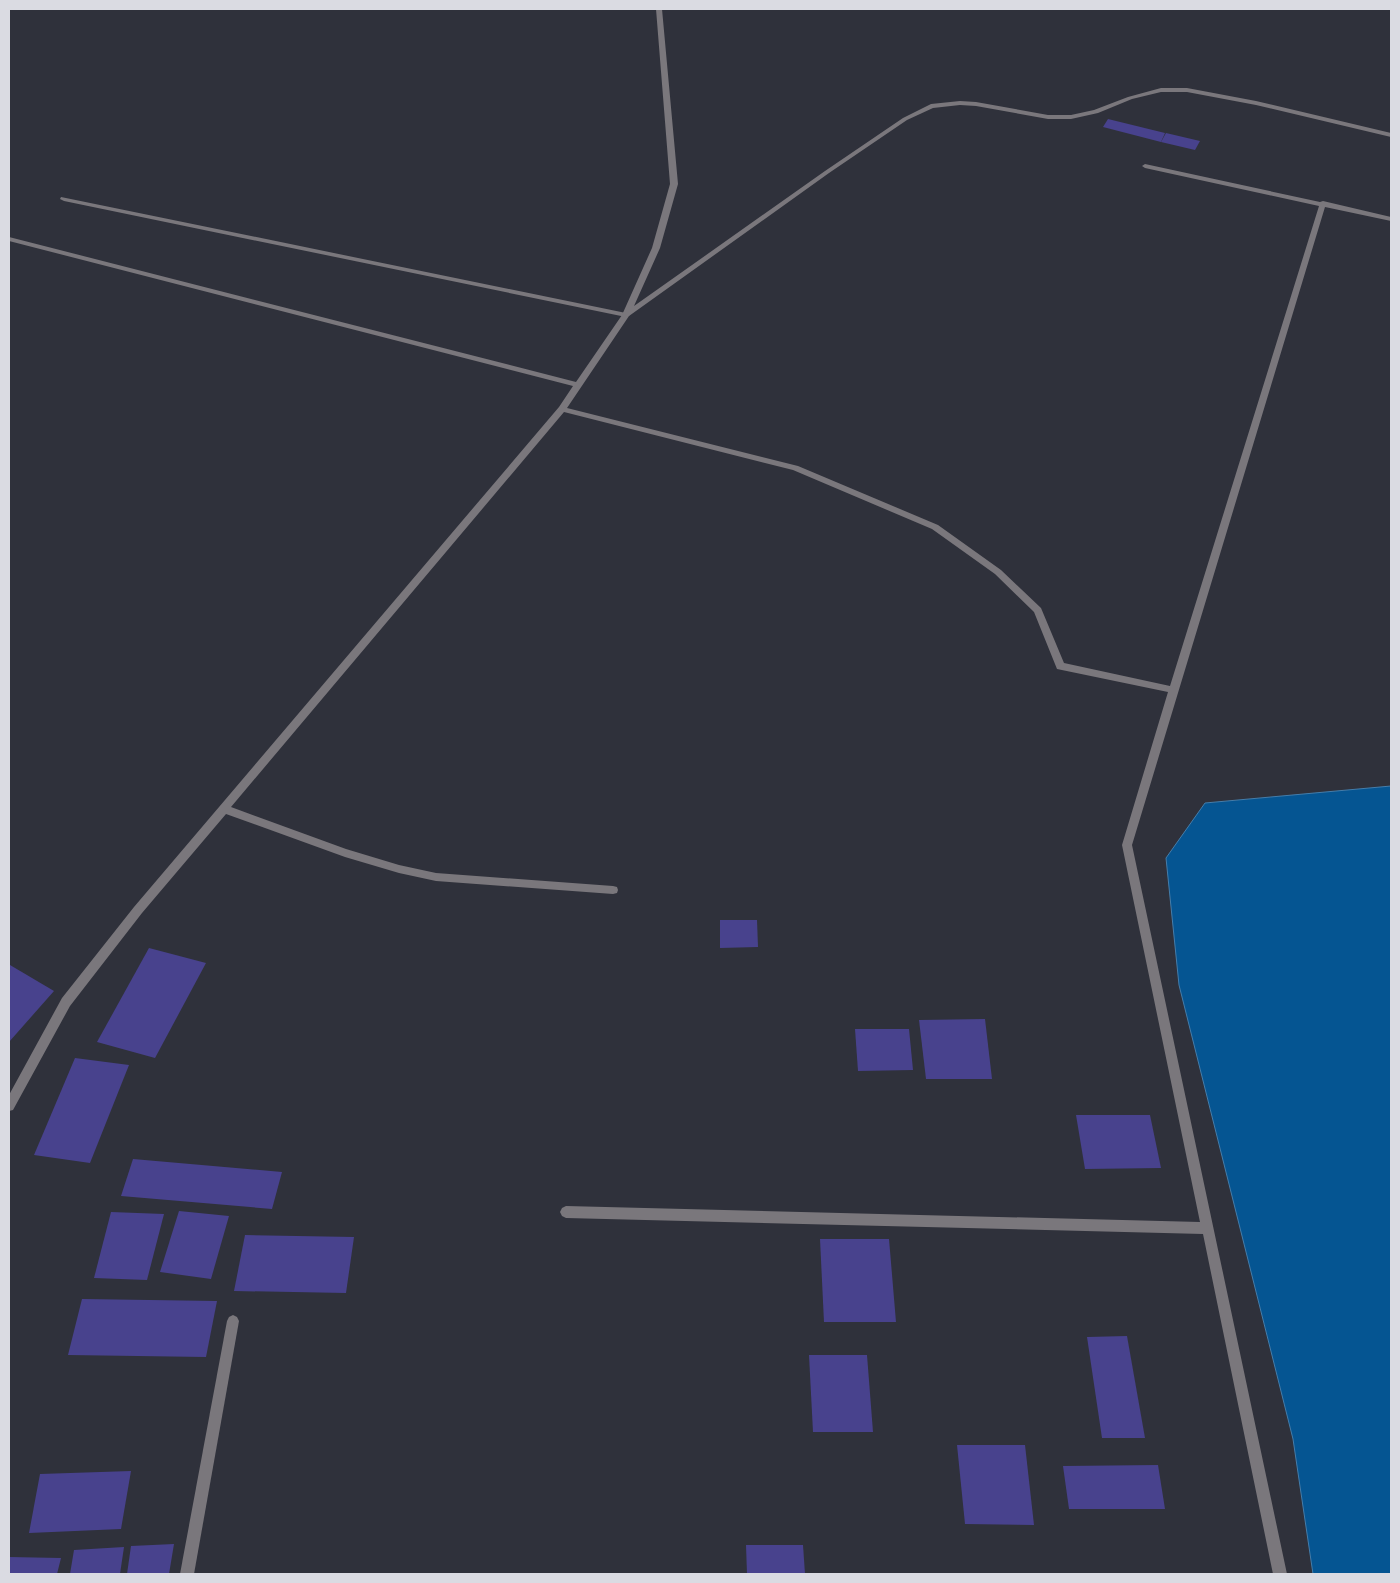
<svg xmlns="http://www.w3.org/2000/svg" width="1400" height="1583" font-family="Cabin,sans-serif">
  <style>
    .water { fill: #055592; stroke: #457daa }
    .building { fill: #48428d }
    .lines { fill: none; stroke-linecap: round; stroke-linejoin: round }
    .lane { fill: #7a777c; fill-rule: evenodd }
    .street { fill: #7a777c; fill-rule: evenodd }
  </style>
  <rect width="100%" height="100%" fill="#2f313b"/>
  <path class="water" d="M1391,786V1574H1313L1293,1439L1179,985L1166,858L1205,803Z"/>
  <g class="building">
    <path d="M1108,119L1165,133L1161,142L1103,127Z"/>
    <path d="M1166,133L1200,141L1195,150L1161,142Z"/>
    <path d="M720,920H757L758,947L720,948Z"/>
    <path d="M149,948L206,963L155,1058L97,1042Z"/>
    <path d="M10,965L54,991L9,1042V966Z"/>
    <path d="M985,1019L992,1079H926L919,1020Z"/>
    <path d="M855,1029H909L913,1070L858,1071Z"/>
    <path d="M75,1058L129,1065L90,1163L34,1155Z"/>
    <path d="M1076,1115H1150L1161,1168L1085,1169Z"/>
    <path d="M133,1159L282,1172L272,1209L121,1196Z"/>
    <path d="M179,1211L229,1216L211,1279L160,1272Z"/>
    <path d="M111,1212L164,1214L147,1280L94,1278Z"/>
    <path d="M245,1235L354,1237L346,1293L234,1291Z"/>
    <path d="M820,1239H889L896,1322H824Z"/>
    <path d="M82,1299L217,1301L206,1357L68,1355Z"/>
    <path d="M1127,1336L1145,1438H1102L1087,1337Z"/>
    <path d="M809,1355H867L873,1432H813Z"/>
    <path d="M957,1445H1025L1034,1525L965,1524Z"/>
    <path d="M1158,1465L1165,1509H1069L1063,1466Z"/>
    <path d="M131,1471L121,1529L29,1533L40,1474Z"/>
    <path d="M174,1544L169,1574H127L131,1546Z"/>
    <path d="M746,1545H803L805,1574H747Z"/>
    <path d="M124,1547L120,1574H70L74,1550Z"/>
    <path d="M9,1557L61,1558L57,1574H9Z"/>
  </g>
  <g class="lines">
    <path class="lane" d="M61,197L626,313L630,315L626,317L64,201L60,199Z"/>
    <g class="street">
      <path d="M656,9H662L678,184L660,248L634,306L825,171L903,118L931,104L960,101L976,102L1048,115H1071L1094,110L1128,97L1161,88H1187L1256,101L1391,133V137L1256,105L1187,92H1161L1132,99L1098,113L1071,119H1048L976,106L960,105L933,108L907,120L829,173L629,316L567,408L798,466L938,525L1001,570L1041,608L1064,663L1170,686L1319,206L1145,168L1142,166L1145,164L1320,202L1323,201L1391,217V221L1325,207L1132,845L1287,1574H1273L1203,1234L566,1218L562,1216L560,1212L562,1208L566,1206L1200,1222L1122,845L1168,692L1057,669L1034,612L995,574L932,529L793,470L564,412L231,807L346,849L399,865L436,873L613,886L617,887L618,890L617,893L613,894L436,881L399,873L345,857L226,814L142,913L70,1006L13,1110L9,1111V1095L62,998L134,907L559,407L573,386L9,241V237L576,382L622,315L652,248L670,184Z"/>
      <path d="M233,1315L237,1317L239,1321L194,1574H180L227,1321L229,1317Z"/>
    </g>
  </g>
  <rect width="1400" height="1583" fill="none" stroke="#dadbe2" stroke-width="20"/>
</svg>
